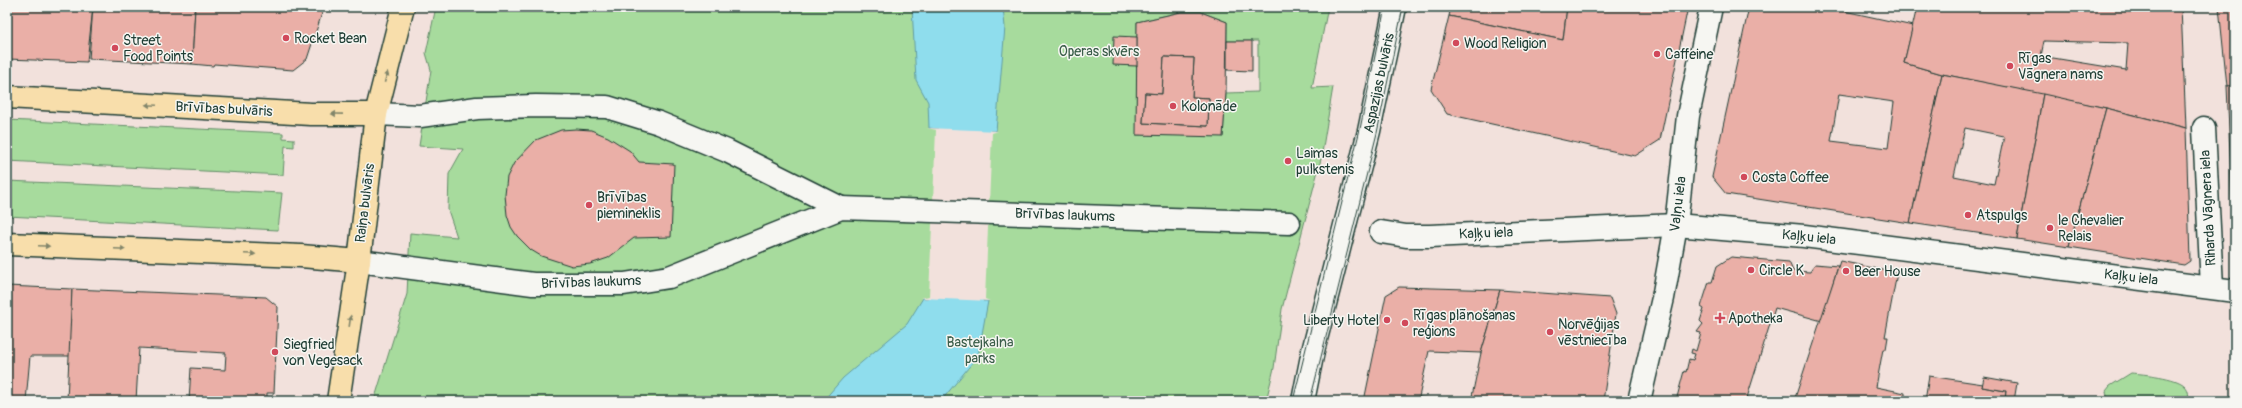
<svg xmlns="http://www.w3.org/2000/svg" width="2242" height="408" font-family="Pangolin,sans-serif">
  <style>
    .green { fill: #a7db9d; stroke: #638c68; fill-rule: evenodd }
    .water { fill: #8fdded; stroke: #629da3 }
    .pier { fill: #f2e1dc }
    .building { fill: #eaafa7; stroke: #1f3d34; fill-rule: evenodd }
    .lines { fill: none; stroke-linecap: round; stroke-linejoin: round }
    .street-casing { stroke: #1f3d34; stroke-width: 25 }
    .secondary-casing { stroke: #1f3d34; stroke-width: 25 }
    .primary-casing { stroke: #1f3d34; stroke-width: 25 }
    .street { stroke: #f6f6f2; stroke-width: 22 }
    .secondary { stroke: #f6f6f2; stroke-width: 22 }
    .primary { stroke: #f8deab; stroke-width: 22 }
    .tram { stroke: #1f3d34; stroke-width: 1 }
    .oneway { fill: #81856a }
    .poi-dot { fill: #d1495b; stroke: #f6f6f2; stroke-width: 1.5 }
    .labels { text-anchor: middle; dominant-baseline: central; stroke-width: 3; stroke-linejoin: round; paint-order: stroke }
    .poi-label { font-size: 14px; fill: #1f3d34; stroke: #f6f6f2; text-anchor: start }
    .park-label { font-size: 14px; fill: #3a5d49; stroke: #f6f6f2 }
    .street-label { font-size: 14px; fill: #1f3d34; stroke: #f6f6f2 }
  </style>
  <rect width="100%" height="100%" fill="#f2e1dc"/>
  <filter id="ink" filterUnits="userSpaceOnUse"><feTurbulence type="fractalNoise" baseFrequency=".025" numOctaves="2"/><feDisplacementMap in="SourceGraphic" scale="8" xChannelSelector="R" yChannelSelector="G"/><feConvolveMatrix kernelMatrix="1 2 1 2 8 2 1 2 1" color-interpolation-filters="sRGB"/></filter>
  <g filter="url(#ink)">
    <g class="green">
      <path d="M436,7H1328L1312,88L1333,87L1321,159L1282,309L1274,368L1266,401H374L407,294L410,233L457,237L448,210L449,174L463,149L419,146L431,70L426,53ZM1181,12H1201L1227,22V41H1258V92L1226,93L1223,136L1137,135V22Z"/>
      <path d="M7,120L283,133V138L294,139V147L285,146L283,175L7,161Z"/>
      <path d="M7,181L282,193L278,230L7,216Z"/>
      <path d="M2131,373C2143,374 2177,377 2185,386C2189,390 2189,396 2188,401H2108L2106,391L2110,386Z"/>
    </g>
    <path class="water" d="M912,7H1003L1005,27L996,131H990L983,301H988L978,356L941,401H823L843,378L907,324L923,298H931L938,129L929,128L928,102L916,80Z"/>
    <path class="pier" d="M927,128L998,131L992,133L985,299L990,301L921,298L929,296L936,130Z"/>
    <g class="building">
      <path d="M7,7H93L87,62L7,59Z"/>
      <path d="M93,7H195L192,64L89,59Z"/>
      <path d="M195,7H324L307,59L293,70L214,64L213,66L192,64Z"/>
      <path d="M1451,7H1524L1527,10L1534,11L1535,7H1567L1563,40L1449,16Z"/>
      <path d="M1567,7H1688L1660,140L1635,156L1447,114L1431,89L1449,16L1563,40Z"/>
      <path d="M1749,7H1826L1913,26L1904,63L1942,74L1910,223L1726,194L1712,177ZM1839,94L1894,102L1888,148L1831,141Z"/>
      <path d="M1917,7H2181L2186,128L2106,108L1942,74L1904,63ZM2044,41L2128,43L2126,70L2041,56Z"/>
      <path d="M2219,7H2235V86H2227Z"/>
      <path d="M1181,12H1201L1227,22L1226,93L1223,137L1136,135L1137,22ZM1164,57L1194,58L1192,97L1209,98L1208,126L1143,123L1145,93L1162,94Z"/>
      <path d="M1114,36L1137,37V66L1113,65Z"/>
      <path d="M1227,41H1252V71L1227,70Z"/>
      <path d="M1164,57L1194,58L1192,97L1209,98L1208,126L1143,123L1145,93L1162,94Z"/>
      <path d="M1942,74L2043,94L2017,239L1910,223ZM1965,128L2004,136L1994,184L1954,176Z"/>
      <path d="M2227,86H2235V154H2230Z"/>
      <path d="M2043,94L2106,108L2069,247L2017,239Z"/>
      <path d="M2106,108L2186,128L2190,261L2184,265L2069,247Z"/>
      <path d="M576,129L591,130L608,137L630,151L639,162L674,164L671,237L634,238L608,258L590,264L572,266L541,256L531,250L517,236L511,227L507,215L505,195L507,177L514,163L536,140L561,130Z"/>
      <path d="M2230,154H2235V271H2234Z"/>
      <path d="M1731,257L1789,262L1793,271L1810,272L1815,264L1838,266L1822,321L1775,308L1746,401H1676L1684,371L1686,372L1689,359L1693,360L1695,354L1691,353L1692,349L1696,351L1701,333L1697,332L1703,324L1700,321L1704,309L1701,307L1709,282H1712L1717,266Z"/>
      <path d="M1840,261L1897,273L1885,337H1888L1886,349H1883L1876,387L1905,393V401H1794Z"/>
      <path d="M7,286L72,289L70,356H30L26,401H7Z"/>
      <path d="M1399,287L1500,290L1481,353L1429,351L1419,397L1448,401H1364L1386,295Z"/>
      <path d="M72,289L266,297L278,307L274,393H267V401H189L191,368L225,370L226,353L139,348L136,401H67Z"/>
      <path d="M1500,290L1610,298L1616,314L1603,401H1471L1481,353Z"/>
      <path d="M1929,376L1983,384L1982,387L2006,391L2005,401H1925Z"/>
      <path d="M1984,377L2017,383L2014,401H2005L2006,391L1982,387Z"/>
    </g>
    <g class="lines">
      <g class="street-casing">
        <g id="street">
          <path d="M376,114L420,116L477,108L536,106L607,107L659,123L727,151L841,208"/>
          <path d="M2204,128L2212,287"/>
          <path d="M1381,232L1406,236H1430L1676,225L1804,236L2235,291"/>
          <path d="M359,261L533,284H624L669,277L841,208L1289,223"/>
          <path d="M1639,401L1663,298L1676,225L1688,116L1711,7"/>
        </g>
      </g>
      <g class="secondary-casing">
        <path id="secondary" d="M1303,401L1313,351L1369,131L1395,7"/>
      </g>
      <g class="primary-casing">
        <g id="primary">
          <path d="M7,97L311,114H376"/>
          <path d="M7,244L301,256L359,261"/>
          <path d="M338,401L359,261L376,114L403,7"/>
        </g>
      </g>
      <use href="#street" class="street"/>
      <use href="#secondary" class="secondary"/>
      <use href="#primary" class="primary"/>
      <g class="tram">
        <path d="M1293,401L1360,129L1385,7"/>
        <path d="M1310,401L1377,133L1403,7"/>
      </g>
    </g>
    <defs><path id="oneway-solid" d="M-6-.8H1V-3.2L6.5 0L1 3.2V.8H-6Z"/></defs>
    <g class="oneway">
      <use href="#oneway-solid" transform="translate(386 77) rotate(-75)"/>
      <use href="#oneway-solid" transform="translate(151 105) rotate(-177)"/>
      <use href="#oneway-solid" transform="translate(337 114) rotate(-179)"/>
      <use href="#oneway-solid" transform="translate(44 246) rotate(2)"/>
      <use href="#oneway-solid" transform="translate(120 249) rotate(3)"/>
      <use href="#oneway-solid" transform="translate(250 254) rotate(2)"/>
      <use href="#oneway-solid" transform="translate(350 321) rotate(-82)"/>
    </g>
  </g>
  <g class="poi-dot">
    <circle cx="286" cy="38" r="4"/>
    <circle cx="1456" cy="43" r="4"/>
    <circle cx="115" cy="48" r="4"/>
    <circle cx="1657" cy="54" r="4"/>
    <circle cx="2010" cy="66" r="4"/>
    <circle cx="1173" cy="106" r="4"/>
    <circle cx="1288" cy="161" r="4"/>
    <circle cx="1744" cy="177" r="4"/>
    <circle cx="589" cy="205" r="4"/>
    <circle cx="1968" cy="215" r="4"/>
    <circle cx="2050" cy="228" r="4"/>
    <circle cx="1751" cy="270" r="4"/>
    <circle cx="1846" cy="271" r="4"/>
    <path d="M1718 312h4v4h4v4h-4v4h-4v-4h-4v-4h4z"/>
    <circle cx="1387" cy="320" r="4"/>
    <circle cx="1405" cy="323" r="4"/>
    <circle cx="1550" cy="332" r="4"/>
    <circle cx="275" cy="352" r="4"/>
  </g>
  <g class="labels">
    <g class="poi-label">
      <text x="294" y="38">Rocket Bean</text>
      <text x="123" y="40">Street<tspan x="123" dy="16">Food Points</tspan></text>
      <text x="1464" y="43">Wood Religion</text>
      <text x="1665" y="54">Caffeine</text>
      <text x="2018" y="58">Rīgas<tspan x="2018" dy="16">Vāgnera nams</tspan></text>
      <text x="1181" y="106">Kolonāde</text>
      <text x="1296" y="153">Laimas<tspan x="1296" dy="16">pulkstenis</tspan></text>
      <text x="1752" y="177">Costa Coffee</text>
      <text x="597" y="197">Brīvības<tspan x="597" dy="16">piemineklis</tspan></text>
      <text x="1976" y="215">Atspulgs</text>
      <text x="2058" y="220">le Chevalier<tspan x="2058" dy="16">Relais</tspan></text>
      <text x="1759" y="270">Circle K</text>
      <text x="1854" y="271">Beer House</text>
      <text x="1413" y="315">Rīgas plānošanas<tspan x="1413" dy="16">reģions</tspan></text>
      <text x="1728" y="318">Apotheka</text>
      <text x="1379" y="320" text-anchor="end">Liberty Hotel</text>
      <text x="1558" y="324">Norvēģijas<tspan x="1558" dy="16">vēstniecība</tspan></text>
      <text x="283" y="344">Siegfried<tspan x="283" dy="16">von Vegesack</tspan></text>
    </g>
    <g class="park-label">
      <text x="1099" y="51">Operas skvērs</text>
      <text x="980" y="342">Bastejkalna<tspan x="980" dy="16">parks</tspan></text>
    </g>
    <g class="street-label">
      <text transform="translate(1379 83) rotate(-78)">Aspazijas bulvāris</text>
      <text transform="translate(224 109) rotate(3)">Brīvības bulvāris</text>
      <text transform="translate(365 203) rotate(-83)">Raiņa bulvāris</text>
      <text transform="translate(1678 204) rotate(-83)">Vaļņu iela</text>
      <text transform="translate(2208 208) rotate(-93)">Riharda Vāgnera iela</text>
      <text transform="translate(1065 215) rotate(2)">Brīvības laukums</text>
      <text transform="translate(1486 233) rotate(-2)">Kaļķu iela</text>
      <text transform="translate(1809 237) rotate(6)">Kaļķu iela</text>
      <text transform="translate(2131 277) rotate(7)">Kaļķu iela</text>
      <text transform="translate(591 282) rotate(-2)">Brīvības laukums</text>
    </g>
  </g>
  <rect width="2242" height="408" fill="none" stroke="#f6f6f2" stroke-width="24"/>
  <rect x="12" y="12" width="2218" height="384" fill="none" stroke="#1f3d34" stroke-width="1.5" filter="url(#ink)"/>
</svg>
